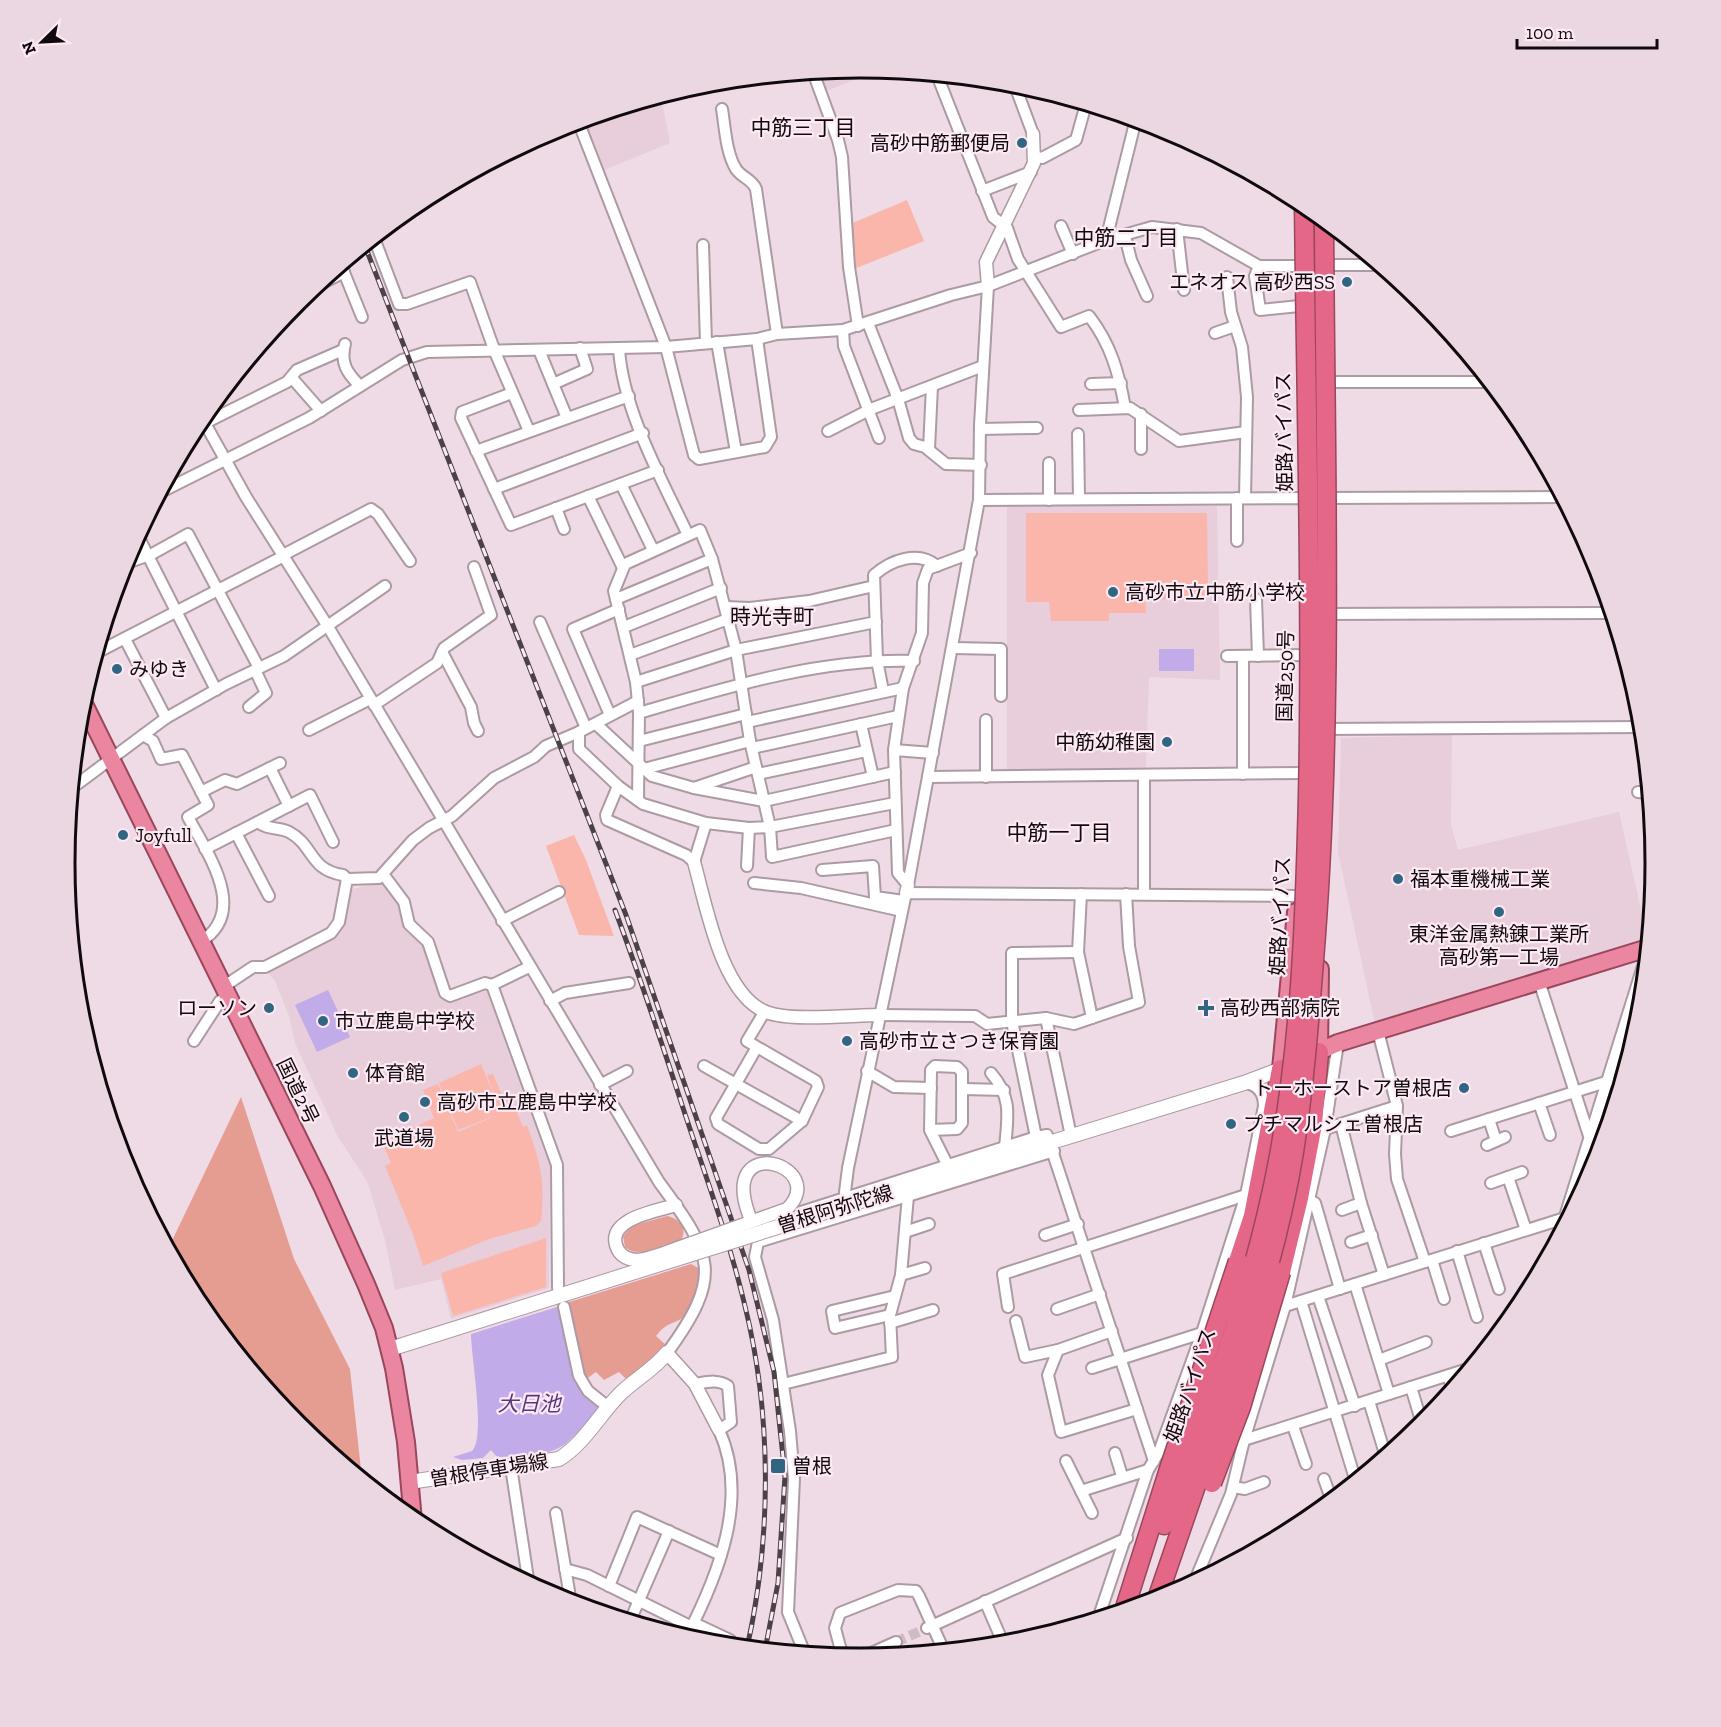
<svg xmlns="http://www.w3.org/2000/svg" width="1721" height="1727" font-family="'Zilla Slab','Noto Sans JP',serif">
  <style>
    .built { fill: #e8cddb }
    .green { fill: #fab6ab }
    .forest { fill: #e59c91 }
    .water { fill: #c1abe8 }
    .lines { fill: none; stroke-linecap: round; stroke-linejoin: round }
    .minor-tunnel { stroke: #cebcc5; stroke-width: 10; stroke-dasharray: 10 5; stroke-linecap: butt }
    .minor-casing { stroke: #ac9aa4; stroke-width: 14 }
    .tertiary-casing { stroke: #ac9aa4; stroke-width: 15 }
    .secondary-casing { stroke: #ac9aa4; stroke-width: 16 }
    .trunk-casing { stroke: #9a465c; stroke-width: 20 }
    .motorway-casing { stroke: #9a465c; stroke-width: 21 }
    .minor { stroke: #fff; stroke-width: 10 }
    .tertiary { stroke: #fff; stroke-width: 12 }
    .secondary { stroke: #fff; stroke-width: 14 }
    .trunk { stroke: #ea869f; stroke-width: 16 }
    .motorway { stroke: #e56787; stroke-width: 18 }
    .rail-casing { stroke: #4b4247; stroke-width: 5 }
    .rail { stroke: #fde9f3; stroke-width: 3; stroke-dasharray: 9; stroke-linecap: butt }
    .tertiary-bridge-casing { stroke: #ac9aa4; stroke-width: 15; stroke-linecap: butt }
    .secondary-bridge-casing { stroke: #ac9aa4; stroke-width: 16; stroke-linecap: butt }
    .motorway-bridge-casing { stroke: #9a465c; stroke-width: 21; stroke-linecap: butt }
    .tertiary-bridge { stroke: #fff; stroke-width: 12 }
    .secondary-bridge { stroke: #fff; stroke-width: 14 }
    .motorway-bridge { stroke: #e56787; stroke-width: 18 }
    .poi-dot { fill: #316682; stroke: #fde9f3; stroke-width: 2 }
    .labels { text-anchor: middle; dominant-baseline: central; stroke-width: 4.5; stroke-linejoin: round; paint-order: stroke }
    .poi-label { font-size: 20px; fill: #100a0d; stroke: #fde9f3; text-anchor: start }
    .street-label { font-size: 20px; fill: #100a0d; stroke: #fde9f3 }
    .neighbourhood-label { font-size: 21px; fill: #100a0d; stroke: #fde9f3 }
    .water-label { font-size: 21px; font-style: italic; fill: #563780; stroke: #fde9f3 }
    .rim { fill: none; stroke: #100a0d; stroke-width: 3 }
  </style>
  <rect width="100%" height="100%" fill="#efdbe6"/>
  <g class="built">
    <path d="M861,68L881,69L824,92L817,72Z"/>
    <path d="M661,96L670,143L602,171L582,120Z"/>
    <path d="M571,124L573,130L526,148L524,145Z"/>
    <path d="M1007,505L1217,506L1220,680L1149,677L1146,769L1007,770Z"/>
    <path d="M1452,735L1451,825L1458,850L1619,812L1648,941L1375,1024L1338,852L1341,738Z"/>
    <path d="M381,883H386L424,941L445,1002L485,987L550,1168L549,1288L451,1319L441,1279L395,1290L385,1240L367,1181L338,1137L295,1043L289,1016L275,981L267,972L332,939L344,923L348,896L352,889Z"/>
  </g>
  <g class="green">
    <path d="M907,200L924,241L854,269L850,224Z"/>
    <path d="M1026,513H1207L1208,590L1203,598L1145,600L1146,613H1109V621H1051L1049,602H1026Z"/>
    <path d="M574,835L586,860L614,936L579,935L546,846Z"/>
    <path d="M481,1064L498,1105L487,1075L493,1074L502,1095L509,1093L523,1127L527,1125C541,1165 545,1179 541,1221L536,1226L489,1239L423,1266L413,1234L385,1166L391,1163L382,1142L434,1118L423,1090L438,1084L458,1132L502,1113L458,1130L439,1083Z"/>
    <path d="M546,1238V1287L453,1316L441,1273Z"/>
  </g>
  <g class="forest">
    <path d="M241,1097L294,1259L350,1369L362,1479L297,1426L198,1305L168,1249Z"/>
    <path d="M667,1216C679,1218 688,1229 681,1240C668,1247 637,1259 625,1247L623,1236L632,1226Z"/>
    <path d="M691,1264L700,1269C700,1286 696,1311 679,1320C667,1326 666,1324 656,1336L666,1345L642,1370L627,1380L619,1372L604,1380L596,1372L585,1380L566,1303Z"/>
  </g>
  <g class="water">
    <rect x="1159" y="649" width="35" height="22"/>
    <path d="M328,990L350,1037L317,1052L295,1005Z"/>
    <path d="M560,1306L570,1364L576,1378L600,1406C559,1456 561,1453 497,1457L491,1450L483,1458L462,1460L453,1457L472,1451C486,1438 471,1356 471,1334Z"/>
  </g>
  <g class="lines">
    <path class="minor-tunnel" d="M896,1642L927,1628"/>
    <g class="minor-casing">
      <g id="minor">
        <path d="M813,72L838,140L842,157L849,267L858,326"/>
        <path d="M937,75L993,217L1007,228L1018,259L1061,327L1089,316C1111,344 1119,374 1125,408"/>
        <path d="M1014,83L1033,134"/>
        <path d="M722,109C725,127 726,153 736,169C742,178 752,179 756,189L777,334"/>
        <path d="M578,121L666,347L694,455L699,459L765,447L771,437L757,339"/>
        <path d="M1035,157L1042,158L1076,140L1086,104"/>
        <path d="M982,191L1031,172"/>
        <path d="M1061,226L1073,254"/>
        <path d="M1177,229L1184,290"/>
        <path d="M1125,236L1131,260L1147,296"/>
        <path d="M374,238L399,304H407L470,282L495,352L529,431"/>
        <path d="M1106,240L1136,119"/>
        <path d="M703,245L706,343"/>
        <path d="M341,265L362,317"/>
        <path d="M1320,265H1380"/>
        <path d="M1259,266L1255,276L1260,310L1309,305"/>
        <path d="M1227,277L1231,312L1242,347L1247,397L1245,498"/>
        <path d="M313,288L344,272"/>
        <path d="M868,323L898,399L909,438L914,444L925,447L946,464L981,465"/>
        <path d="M843,330L844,346L879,438"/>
        <path d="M1215,333L1235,326"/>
        <path d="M717,342L736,452"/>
        <path d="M345,344C340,363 347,373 360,386"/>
        <path d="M619,349C623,410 661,478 687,533"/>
        <path d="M539,350L567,418"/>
        <path d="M292,378L321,411"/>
        <path d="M1322,382H1490"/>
        <path d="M553,384L587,369L580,348"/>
        <path d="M1091,384L1121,383"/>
        <path d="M512,393L462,412L461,418L511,525L658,470"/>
        <path d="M1079,410L1130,408L1179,441L1246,432"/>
        <path d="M1141,414V449"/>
        <path d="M202,418L246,497L327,625L659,1182C713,1255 724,1275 667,1353"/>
        <path d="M205,423L287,382L297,370L343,350"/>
        <path d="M980,429L1037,428"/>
        <path d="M828,431L871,409L983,366"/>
        <path d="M1078,434L1079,499"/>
        <path d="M929,449L932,386"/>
        <path d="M476,451L629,396"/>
        <path d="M1049,463V500"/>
        <path d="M621,484L653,550"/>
        <path d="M494,489L643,433"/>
        <path d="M161,492L309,418L402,360L427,352L666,347L757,339L777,334L843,330L951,295L988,286L1106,240L1152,227L1201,233L1259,266H1308"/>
        <path d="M588,496L623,568"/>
        <path d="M1237,498V541"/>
        <path d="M979,500L1310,498L1316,502L1321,498L1563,497"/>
        <path d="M556,508L564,529"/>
        <path d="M138,536L216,690"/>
        <path d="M283,555L371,509L378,514L410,561"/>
        <path d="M124,564L152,554L188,534L259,668"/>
        <path d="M616,599L712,559"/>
        <path d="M1256,599L1258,656"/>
        <path d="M725,607L750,608L809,601L874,586"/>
        <path d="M1322,614L1612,613"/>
        <path d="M540,622L586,728"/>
        <path d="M624,627L721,588"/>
        <path d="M125,639L166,718"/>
        <path d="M953,648L1001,649V696"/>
        <path d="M442,652L471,707L474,723L478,731"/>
        <path d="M96,653L284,556"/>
        <path d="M630,655L728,619"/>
        <path d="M1227,656L1306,655"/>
        <path d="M1243,657V774"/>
        <path d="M636,682L736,650L876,622"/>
        <path d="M883,691L877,660L874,575C891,560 918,550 937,566"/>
        <path d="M638,701L579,732V749L618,786L643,804L706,823L749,828L770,827L895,803"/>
        <path d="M374,705L437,663L444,648L491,615L474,567"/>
        <path d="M249,707L266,693L255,670"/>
        <path d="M639,713C728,687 821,658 914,661"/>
        <path d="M610,715L573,629L619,609"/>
        <path d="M986,720V777"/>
        <path d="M747,722L903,688"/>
        <path d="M596,724L652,776L694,788L764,801L895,772"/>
        <path d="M861,724L873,777"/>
        <path d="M1322,729L1643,727"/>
        <path d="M309,730L370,699"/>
        <path d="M143,735L153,741L161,759L182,755L208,805L188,817C207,853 250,912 200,942"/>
        <path d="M639,741L746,714"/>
        <path d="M752,748L898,716"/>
        <path d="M894,750L933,753"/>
        <path d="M270,768L289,806"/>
        <path d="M644,769L750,741"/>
        <path d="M758,774L866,751"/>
        <path d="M1144,775V894"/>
        <path d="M928,777L1304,773"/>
        <path d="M618,786L606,815L607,820L686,855L694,862L706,823"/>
        <path d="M72,788L166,718L226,684L284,656L385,586"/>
        <path d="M694,788L756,767"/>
        <path d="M201,792L225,780L237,784L280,763"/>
        <path d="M1638,792L1650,793"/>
        <path d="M638,800L639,713L636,682L614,591L625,564L700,530L712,559L736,650L750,741L770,827L772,857L896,830"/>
        <path d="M258,822C267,830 279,827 289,832C314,845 309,870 343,875L347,879"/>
        <path d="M236,833L269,896"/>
        <path d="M205,849L310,795L333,842"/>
        <path d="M747,866L749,828"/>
        <path d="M822,870L873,866L875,897L904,901"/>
        <path d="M383,874L404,902L409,924L428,942L445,993L450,996L485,983L492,985"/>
        <path d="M754,883L801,888L902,911"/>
        <path d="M908,885L979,500L980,425L988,286"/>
        <path d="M908,885L898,873L894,750L903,688L922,633L923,583L928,569L971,553"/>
        <path d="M1081,894L1078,952L1092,1018"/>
        <path d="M502,921L559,892"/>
        <path d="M529,967L492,985L557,1165L558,1288"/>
        <path d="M1539,981L1590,1139"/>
        <path d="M223,987L253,967H265L331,933L339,922L347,879L379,878L413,840L429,828L452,816L494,778L534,757L546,746L579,732"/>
        <path d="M550,1001L565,993L629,983"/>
        <path d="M881,1015L975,1016L987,1024L1046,1018L1074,1024L1139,1002L1129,946L1126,894"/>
        <path d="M1046,1018L1071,1136"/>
        <path d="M1378,1031L1397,1106L1395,1154L1397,1179L1425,1262"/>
        <path d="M194,1041L220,1001L228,997"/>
        <path d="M757,1047L716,1118L718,1124L759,1149H769L802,1121L818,1087L816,1081L757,1047L747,1041L765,1011"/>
        <path d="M704,1066L802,1121"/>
        <path d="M867,1071L894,1087L931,1088"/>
        <path d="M991,1073C1012,1097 1008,1116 1005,1147"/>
        <path d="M600,1085L627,1071"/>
        <path d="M963,1089L1004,1090"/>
        <path d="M1539,1103L1550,1135"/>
        <path d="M1489,1119L1496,1141"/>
        <path d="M1341,1124L1361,1203L1384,1275"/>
        <path d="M1325,1129L1397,1106"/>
        <path d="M930,1130L957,1129L962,1123V1072L957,1067L935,1066L931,1070L930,1130L948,1166"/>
        <path d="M1451,1131L1609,1081"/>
        <path d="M1036,1137L1012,1021V953L1078,952"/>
        <path d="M1487,1145L1505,1137"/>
        <path d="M1508,1177L1526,1230"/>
        <path d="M1491,1183L1522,1172"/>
        <path d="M1308,1204L1309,1200L1315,1203L1340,1289"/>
        <path d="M851,1210L845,1192L848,1168L906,893L1298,896"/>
        <path d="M1342,1210L1361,1203"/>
        <path d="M754,1227L1036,1137L1047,1135L1154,1461"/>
        <path d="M905,1232L929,1224"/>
        <path d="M1045,1235L1078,1224"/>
        <path d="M1351,1242L1372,1235"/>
        <path d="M1557,1242L1648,950"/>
        <path d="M1484,1243L1499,1289"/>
        <path d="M1457,1251L1477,1317"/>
        <path d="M1432,1260L1444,1299"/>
        <path d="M901,1275L925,1268"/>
        <path d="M1355,1284L1389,1394"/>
        <path d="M1318,1296L1355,1406"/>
        <path d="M1301,1301L1356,1482"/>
        <path d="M1285,1306L1565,1218L1568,1219"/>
        <path d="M564,1307L579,1376L588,1391L608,1407"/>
        <path d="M1008,1307L1003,1274L1246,1195"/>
        <path d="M1057,1309L1100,1294"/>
        <path d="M890,1315L835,1328L832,1311L895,1296"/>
        <path d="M1016,1321L1025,1357L1058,1350L1112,1331"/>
        <path d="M890,1323L933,1310"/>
        <path d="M1058,1350L1048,1375L1061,1432L1137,1409"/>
        <path d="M1379,1360L1426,1342"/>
        <path d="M1092,1368L1202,1333"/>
        <path d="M1448,1376L1453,1390"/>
        <path d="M783,1384L892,1357L890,1315L901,1275L908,1196"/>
        <path d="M1411,1387L1423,1427"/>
        <path d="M1369,1401L1386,1457"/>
        <path d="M1293,1426L1306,1464"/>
        <path d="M1240,1439L1244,1440L1471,1368"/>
        <path d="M1115,1453L1122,1476"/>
        <path d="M1066,1461L1081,1491L1148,1470"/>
        <path d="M511,1467L529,1585"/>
        <path d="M1324,1479L1332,1501"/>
        <path d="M1233,1487L1245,1489L1264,1482"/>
        <path d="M1081,1491L1092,1513"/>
        <path d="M556,1513L571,1603"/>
        <path d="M565,1569L587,1575L692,1627"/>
        <path d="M1194,1583L1231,1494L1244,1440L1285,1306L1325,1129L1338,1043"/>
        <path d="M609,1586L637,1517L721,1555"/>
        <path d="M985,1601L1004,1645"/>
        <path d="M1098,1619L1148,1470L1159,1452L1202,1333L1246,1195L1264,1106C1264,1093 1258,1084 1244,1083"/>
        <path d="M630,1621L669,1531"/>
        <path d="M694,1623L730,1640"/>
        <path d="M927,1628L1127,1538"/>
        <path d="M686,1638C718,1576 750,1498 719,1430L731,1422L728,1386C718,1379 707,1382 695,1384"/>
        <path d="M805,1654L788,1612L794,1479L790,1431L773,1320L755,1257L758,1242L1054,1151"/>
        <path d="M843,1658L835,1628L840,1613L898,1590L916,1591L919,1596L944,1651"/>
        <path d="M858,1659L896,1642"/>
      </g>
    </g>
    <g class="tertiary-casing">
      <g id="tertiary">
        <path d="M988,286L986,262L1034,163L1033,134"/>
        <path d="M694,862C706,904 721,994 766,1012C792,1022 852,1015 881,1015"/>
        <path d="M906,893L908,885"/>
        <path d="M676,1205C657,1211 602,1219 618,1250C622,1257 630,1260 638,1260C656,1258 675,1248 692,1243"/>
        <path d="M667,1353L695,1384L719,1430"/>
      </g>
    </g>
    <g class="secondary-casing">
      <g id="secondary">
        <path d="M889,1192L1244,1083L1281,1069"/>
        <path d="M390,1349L695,1253"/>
        <path d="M410,1482L559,1459C585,1443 600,1413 622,1392C637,1378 654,1369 667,1353"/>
      </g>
    </g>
    <g class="trunk-casing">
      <g id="trunk">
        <path d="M82,700L322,1186L366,1284L384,1328L394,1368L406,1442L413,1521"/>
        <path d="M1319,1052L1320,969"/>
        <path d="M1309,1056L1338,1043L1648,948"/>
        <path d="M1281,1069L1296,912"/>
      </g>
    </g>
    <g class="motorway-casing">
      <g id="motorway">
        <path d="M1238,1261L1253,1216L1281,1069"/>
        <path d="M1281,1272L1299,1198L1313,1124L1319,1052"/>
        <path d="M1164,1525L1184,1470"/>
        <path d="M1156,1602L1199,1477"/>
        <path d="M1124,1611L1170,1466"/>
      </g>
    </g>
    <use href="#minor" class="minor"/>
    <use href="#tertiary" class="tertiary"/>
    <use href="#secondary" class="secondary"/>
    <use href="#trunk" class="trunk"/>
    <use href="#motorway" class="motorway"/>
    <g class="rail-casing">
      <g id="rail">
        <path d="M365,246L626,915L749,1270L774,1372L785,1476L778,1583L765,1650"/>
        <path d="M615,910C641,979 664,1050 687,1120C707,1180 729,1240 744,1302C772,1413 772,1536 747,1648"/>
        <path d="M1587,1186L1642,1008"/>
      </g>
    </g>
    <use href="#rail" class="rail"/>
    <g class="tertiary-bridge-casing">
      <path id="tertiary-bridge" d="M692,1243L787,1209C831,1166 718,1130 749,1215"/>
    </g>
    <g class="secondary-bridge-casing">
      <path id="secondary-bridge" d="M695,1253L889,1192"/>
    </g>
    <g class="motorway-bridge-casing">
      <g id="motorway-bridge">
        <path d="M1170,1466L1238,1261"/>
        <path d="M1184,1470C1223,1368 1259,1264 1279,1156C1301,1038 1305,916 1308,796C1312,598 1306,400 1304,202"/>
        <path d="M1199,1477C1237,1371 1276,1263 1294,1152C1304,1088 1309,1025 1314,961C1334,714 1325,466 1324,219"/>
        <path d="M1212,1483L1241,1407L1281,1272"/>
      </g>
    </g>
    <use href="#tertiary-bridge" class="tertiary-bridge"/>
    <use href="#secondary-bridge" class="secondary-bridge"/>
    <use href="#motorway-bridge" class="motorway-bridge"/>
  </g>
  <g class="poi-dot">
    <circle cx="1022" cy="143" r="6"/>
    <circle cx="1347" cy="282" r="6"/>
    <circle cx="1113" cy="592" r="6"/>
    <circle cx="117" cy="669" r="6"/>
    <circle cx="1167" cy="742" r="6"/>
    <circle cx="123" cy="835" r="6"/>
    <circle cx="1398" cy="879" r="6"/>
    <circle cx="1499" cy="912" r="6"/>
    <circle cx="269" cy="1008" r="6"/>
    <path d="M1203 999h6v6h6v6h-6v6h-6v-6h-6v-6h6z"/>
    <circle cx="323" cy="1021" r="6"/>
    <circle cx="847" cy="1041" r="6"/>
    <circle cx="353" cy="1073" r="6"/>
    <circle cx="1464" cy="1088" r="6"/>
    <circle cx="425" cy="1102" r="6"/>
    <circle cx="404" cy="1117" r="6"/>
    <circle cx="1231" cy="1124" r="6"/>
    <rect x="770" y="1458" width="16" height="16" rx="3"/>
  </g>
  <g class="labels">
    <g class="poi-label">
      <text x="1010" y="143" text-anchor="end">高砂中筋郵便局</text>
      <text x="1335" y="282" text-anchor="end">エネオス 高砂西SS</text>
      <text x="1125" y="592">高砂市立中筋小学校</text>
      <text x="129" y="669">みゆき</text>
      <text x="1155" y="742" text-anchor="end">中筋幼稚園</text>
      <text x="135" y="835">Joyfull</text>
      <text x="1410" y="879">福本重機械工業</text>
      <text x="1499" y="934" text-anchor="middle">東洋金属熱錬工業所<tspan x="1499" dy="23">高砂第一工場</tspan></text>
      <text x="257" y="1008" text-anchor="end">ローソン</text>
      <text x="1220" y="1008">高砂西部病院</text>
      <text x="335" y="1021">市立鹿島中学校</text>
      <text x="859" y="1041">高砂市立さつき保育園</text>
      <text x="365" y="1073">体育館</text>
      <text x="1452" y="1088" text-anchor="end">トーホーストア曽根店</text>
      <text x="437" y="1102">高砂市立鹿島中学校</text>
      <text x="1243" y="1124">プチマルシェ曽根店</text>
      <text x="404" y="1138" text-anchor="middle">武道場</text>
      <text x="792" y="1466">曽根</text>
    </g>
    <g class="street-label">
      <text transform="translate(1284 432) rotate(-91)">姫路バイパス</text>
      <text transform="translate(1285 676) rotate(-89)">国道250号</text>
      <text transform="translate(1280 916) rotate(-87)">姫路バイパス</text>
      <text transform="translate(298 1091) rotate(64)">国道2号</text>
      <text transform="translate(835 1209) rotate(-17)">曽根阿弥陀線</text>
      <text transform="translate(1190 1385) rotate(-71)">姫路バイパス</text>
      <text transform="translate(489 1470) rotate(-9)">曽根停車場線</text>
    </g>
    <g class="neighbourhood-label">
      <text x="803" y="127">中筋三丁目</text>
      <text x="1126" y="237">中筋二丁目</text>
      <text x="772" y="616">時光寺町</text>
      <text x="1059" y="832">中筋一丁目</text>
    </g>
    <g class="water-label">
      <text x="529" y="1403">大日池</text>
    </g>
  </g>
  <path d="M0 0H1721V1727H0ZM75 863a785 785 0 1 1 1570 0a785 785 0 1 1-1570 0Z" fill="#ead7e1" fill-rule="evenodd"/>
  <path class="rim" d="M75 863a785 785 0 1 1 1570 0a785 785 0 1 1-1570 0Z"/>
  <g transform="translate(42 42) rotate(246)" stroke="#fde9f3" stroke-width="4.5" paint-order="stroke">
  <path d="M0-4.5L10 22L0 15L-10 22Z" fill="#100a0d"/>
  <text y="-9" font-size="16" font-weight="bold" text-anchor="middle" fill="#100a0d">N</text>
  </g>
  <path d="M1517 39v9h140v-9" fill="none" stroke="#100a0d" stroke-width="3"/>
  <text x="1526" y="39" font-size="18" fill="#100a0d" stroke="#fde9f3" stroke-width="4.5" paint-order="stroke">100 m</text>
</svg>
